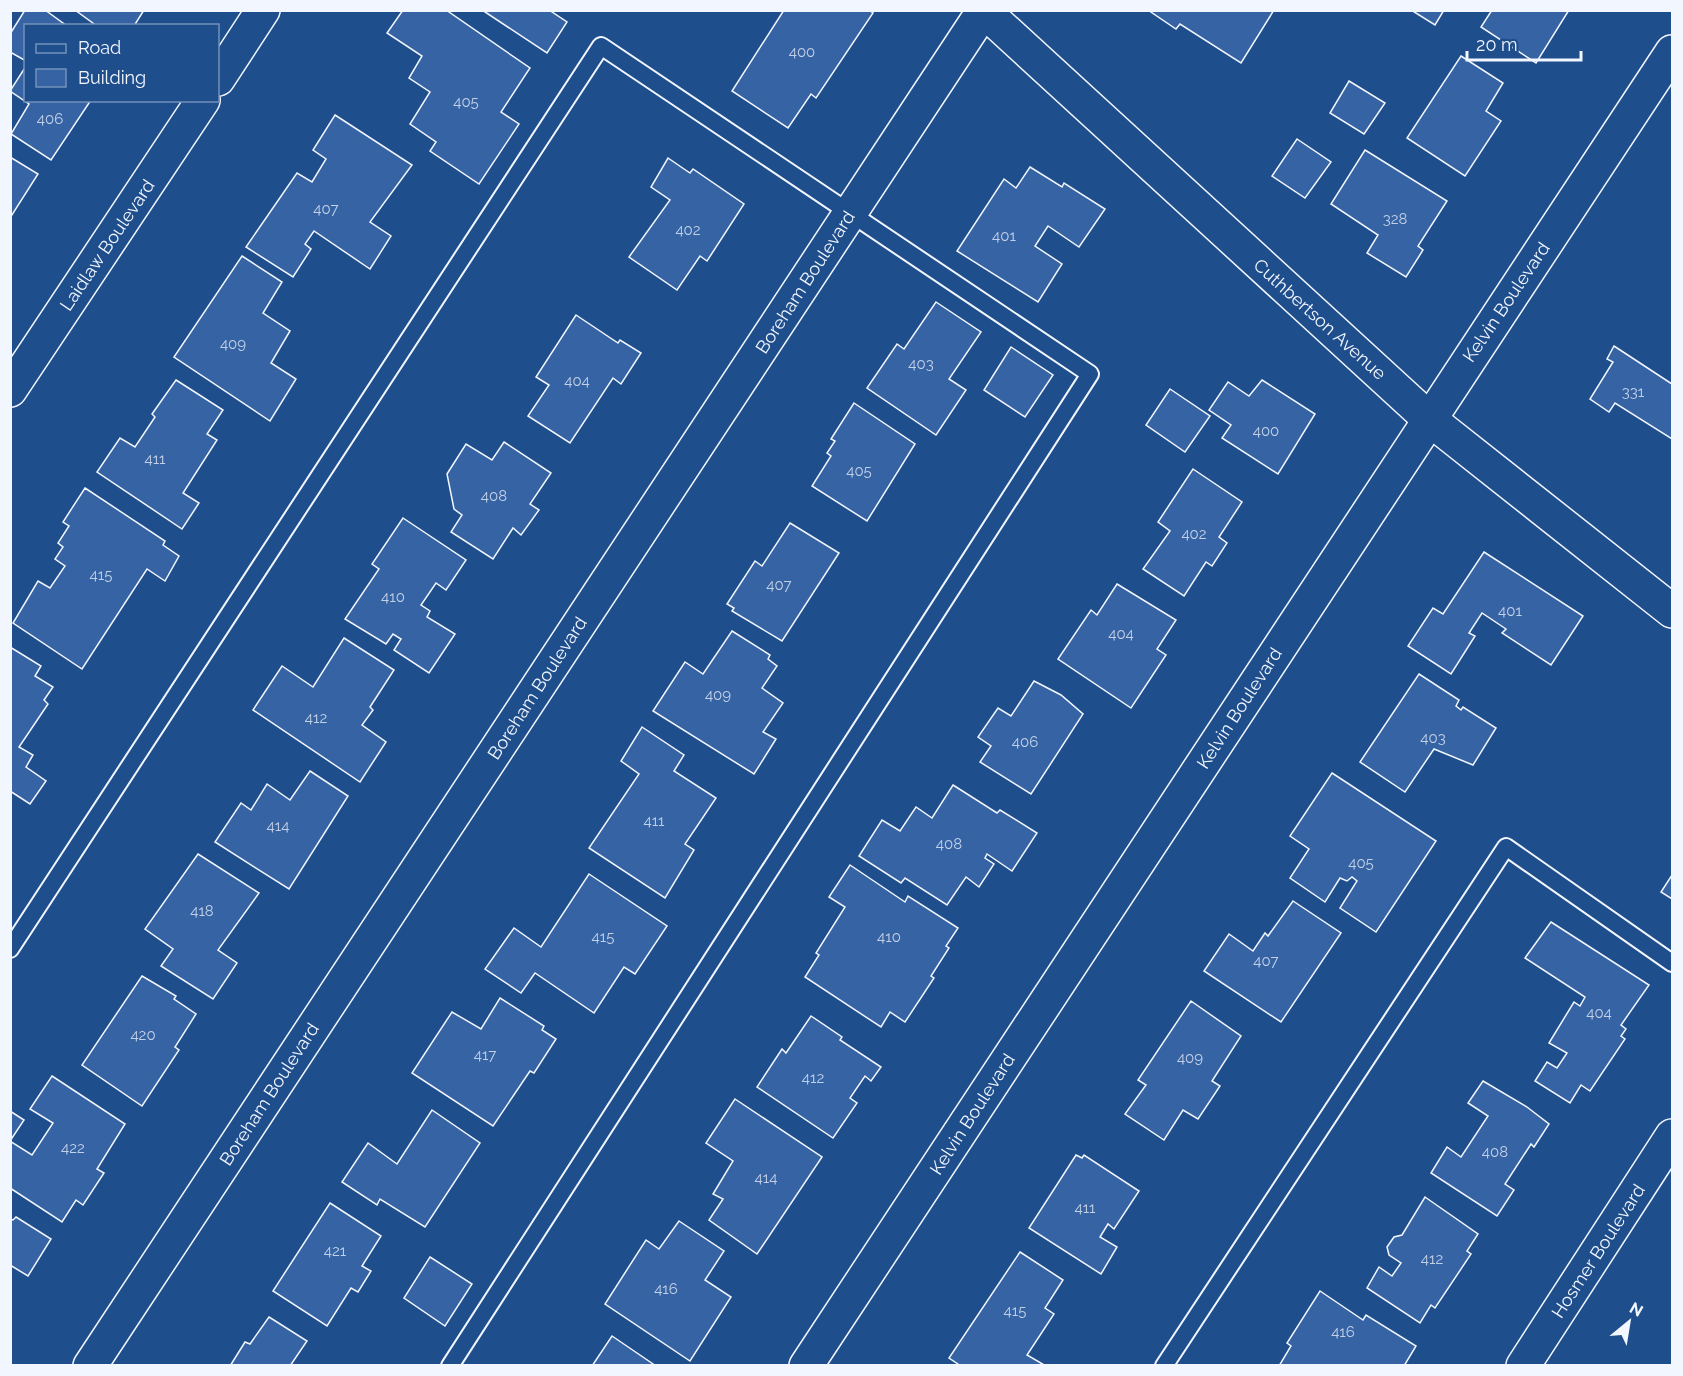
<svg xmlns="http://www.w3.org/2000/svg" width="1683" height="1376" font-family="Raleway,sans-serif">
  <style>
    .building { fill: #3563a3; stroke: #f2f6ff; stroke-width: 1.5 }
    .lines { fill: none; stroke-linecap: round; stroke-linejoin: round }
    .service-casing { stroke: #f2f6ff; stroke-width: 20 }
    .minor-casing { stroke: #f2f6ff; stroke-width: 36 }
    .service { stroke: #1f4e8c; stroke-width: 16 }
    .minor { stroke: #1f4e8c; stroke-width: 33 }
    .labels { text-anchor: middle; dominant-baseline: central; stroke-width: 4.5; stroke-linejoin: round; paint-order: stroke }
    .number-label { font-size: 15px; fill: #c3d1e8 }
    .street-label { font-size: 18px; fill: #f2f6ff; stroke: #1f4e8c }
  </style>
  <rect width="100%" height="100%" fill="#1f4e8c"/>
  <g class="building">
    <path d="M25,10H45L67,26H26V61L10,52V34Z"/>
    <path d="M75,10H144L134,26H97Z"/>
    <path d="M403,10H446L530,68L501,112L519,124L479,184L430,151L436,142L410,124L430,92L409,78L422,56L387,33Z"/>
    <path d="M482,10H549L567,22L547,53Z"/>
    <path d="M784,10H869L873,13L816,98L811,94L788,128L732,91Z"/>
    <path d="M1148,10H1274L1241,63L1180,24L1176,29Z"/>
    <path d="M1411,10H1444L1435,25Z"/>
    <path d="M1492,10H1569L1536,63L1481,27Z"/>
    <path d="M1461,56L1503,83L1486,111L1501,121L1465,176L1407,138Z"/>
    <path d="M26,66V100H91L51,160L11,134L29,104L10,91Z"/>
    <path d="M1349,81L1385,103L1364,134L1330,113Z"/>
    <path d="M335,115L412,165L370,222L391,236L370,269L314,231L305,244L311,249L293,277L246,247L297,173L312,182L326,159L313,150Z"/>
    <path d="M1297,139L1331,162L1305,198L1272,176Z"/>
    <path d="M1365,150L1447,201L1418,246L1423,250L1406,277L1367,253L1378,235L1331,204Z"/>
    <path d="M10,157L38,174L10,218Z"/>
    <path d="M668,158L690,173L693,169L744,204L707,261L700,256L677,290L629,257L670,200L651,187Z"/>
    <path d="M1030,167L1062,187L1064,183L1105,209L1079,247L1048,226L1035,246L1062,264L1038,302L957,251L1004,179L1016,188Z"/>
    <path d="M242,256L282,282L263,313L290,331L271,363L296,379L270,421L174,357Z"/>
    <path d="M936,302L981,332L949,379L966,390L936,435L867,388L897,344L904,349Z"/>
    <path d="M576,315L618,343L620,340L641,353L621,384L613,378L570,443L528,416L549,385L536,377Z"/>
    <path d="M1614,346L1672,384V439L1615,403L1609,412L1590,399L1613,362L1607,359Z"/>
    <path d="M1011,347L1053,375L1025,417L984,390Z"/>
    <path d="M176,380L223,410L207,434L217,440L183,493L199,503L182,529L97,472L120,438L135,447L155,417L152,414Z"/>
    <path d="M1262,380L1315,414L1278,474L1222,438L1231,425L1209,410L1228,382L1249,396Z"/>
    <path d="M1170,389L1210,416L1185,452L1146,425Z"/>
    <path d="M854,403L915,444L867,521L812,486L831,456L827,453L835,441L831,439Z"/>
    <path d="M504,442L551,473L530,504L539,510L521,535L513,528L493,559L451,532L462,515L454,509L447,474L466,444L492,460Z"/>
    <path d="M1193,469L1242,502L1219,537L1227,543L1212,566L1206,562L1184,596L1143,569L1170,531L1158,522Z"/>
    <path d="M85,488L165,541L163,545L179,556L165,581L147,569L82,669L13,623L38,581L50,588L65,566L55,559L63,547L58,543L69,526L63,522Z"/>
    <path d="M403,518L466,560L446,590L436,583L421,605L430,611L427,617L455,634L429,673L394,650L401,639L393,634L386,644L345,619L379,569L372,564Z"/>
    <path d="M790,523L839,553L782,641L732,611L734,608L727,604L755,561L762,566Z"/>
    <path d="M1484,552L1583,616L1551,665L1502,633L1506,629L1482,613L1469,633L1475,636L1451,674L1408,646L1433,608L1443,614Z"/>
    <path d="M1117,584L1176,620L1157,649L1166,655L1131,708L1058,659L1091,610L1097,615Z"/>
    <path d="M732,631L770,655L768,659L777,666L762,688L783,703L763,732L776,739L754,774L653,711L685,662L703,674Z"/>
    <path d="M344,638L394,670L370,707L373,710L362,725L386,742L360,782L253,710L282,666L313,687Z"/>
    <path d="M10,647L41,666L35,676L53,687L44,700L48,704L19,747L33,755L26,767L46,781L30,804L10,791Z"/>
    <path d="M1419,674L1459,700L1456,706L1461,710L1463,707L1496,728L1473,765L1434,749L1405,792L1360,762Z"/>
    <path d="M1034,681L1061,695L1083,714L1031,794L980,762L991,746L978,737L998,708L1011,716Z"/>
    <path d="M642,727L684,755L674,771L716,798L685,844L694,850L665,898L589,848L639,774L621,761Z"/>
    <path d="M310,771L348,796L289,889L215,842L241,803L251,810L267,784L290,800Z"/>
    <path d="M1332,773L1436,841L1376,932L1340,908L1357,881L1352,877L1347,881L1340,878L1325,902L1290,878L1309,849L1290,836Z"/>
    <path d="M953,785L997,813L1000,810L1037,833L1012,871L987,854L985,858L994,864L979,887L966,877L947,905L905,878L901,883L859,856L882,820L900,831L916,807L932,818Z"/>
    <path d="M198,854L259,893L218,950L237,963L213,999L161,966L173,949L145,929Z"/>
    <path d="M850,865L905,902L908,896L958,928L946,946L949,948L931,976L934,978L905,1022L890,1012L881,1027L805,977L819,955L816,953L845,907L829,897Z"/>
    <path d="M589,874L667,926L635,974L624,967L594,1013L535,973L521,993L485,969L514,928L541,947Z"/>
    <path d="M1672,875V899L1661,892Z"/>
    <path d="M1293,901L1341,933L1281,1022L1204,971L1229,934L1253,951L1265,933L1268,936Z"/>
    <path d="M1551,922L1649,985L1621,1025L1626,1029L1621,1036L1625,1039L1590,1091L1581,1085L1570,1103L1535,1081L1547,1062L1557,1068L1567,1053L1549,1043L1574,1002L1580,1006L1585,997L1525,958Z"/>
    <path d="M142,976L176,996L174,999L196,1014L175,1047L179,1050L142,1106L82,1065Z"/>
    <path d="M500,998L544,1026L542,1030L556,1039L534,1073L530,1071L493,1126L412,1073L452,1012L481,1029Z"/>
    <path d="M1191,1001L1241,1036L1212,1081L1220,1086L1198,1119L1183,1110L1164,1140L1125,1114L1146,1085L1138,1080Z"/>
    <path d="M811,1016L842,1037L840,1040L881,1067L871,1081L865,1076L850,1098L857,1103L833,1138L757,1087L782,1049L786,1053Z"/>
    <path d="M52,1076L125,1124L97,1169L104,1173L83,1205L76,1200L62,1222L10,1188V1141L32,1155L53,1123L30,1109Z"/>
    <path d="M1483,1081L1527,1107L1549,1124L1534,1147L1531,1144L1505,1184L1514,1190L1497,1216L1431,1173L1447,1147L1461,1157L1488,1116L1468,1103Z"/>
    <path d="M735,1099L822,1157L757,1254L709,1220L723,1199L713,1194L733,1161L706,1143Z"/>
    <path d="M432,1110L480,1143L425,1227L380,1199L377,1205L342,1182L368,1143L397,1164Z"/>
    <path d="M10,1111L24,1120L10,1141Z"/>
    <path d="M1076,1155L1082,1158L1084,1155L1139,1191L1114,1229L1108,1224L1100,1237L1117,1247L1101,1274L1029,1228Z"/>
    <path d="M1425,1197L1478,1234L1467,1251L1471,1254L1435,1308L1431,1305L1420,1323L1367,1288L1379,1267L1392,1276L1401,1263L1389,1255L1387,1247L1394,1237L1402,1235Z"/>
    <path d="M330,1203L381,1236L362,1266L371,1271L358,1292L351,1288L327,1326L273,1291Z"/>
    <path d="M16,1217L51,1239L28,1276L10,1265V1219L13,1220Z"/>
    <path d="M679,1221L724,1251L705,1280L731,1297L690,1361L605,1304L646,1240L659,1249Z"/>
    <path d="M1020,1252L1063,1280L1045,1308L1054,1314L1027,1355L1046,1366H961L949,1358Z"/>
    <path d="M430,1257L472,1284L445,1326L404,1298Z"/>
    <path d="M1320,1291L1363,1320L1366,1315L1416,1346L1404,1366H1279L1291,1346L1287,1343Z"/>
    <path d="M269,1317L307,1341L290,1366H230L245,1342L250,1344Z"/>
    <path d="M612,1336L656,1366H592Z"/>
  </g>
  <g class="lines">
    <g class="service-casing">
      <g id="service">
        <path d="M10,949L601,46L1090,374L450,1366"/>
        <path d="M1164,1366L1506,847L1672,963"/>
      </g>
    </g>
    <g class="minor-casing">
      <g id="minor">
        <path d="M983,10L1428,418L1672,611"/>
        <path d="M218,79L263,10"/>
        <path d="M10,390L203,100"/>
        <path d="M90,1366L984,10"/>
        <path d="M806,1366L1672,52"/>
        <path d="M1523,1366L1672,1136"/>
      </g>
    </g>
    <use href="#service" class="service"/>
    <use href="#minor" class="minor"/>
  </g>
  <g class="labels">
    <g class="number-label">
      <text x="802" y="52">400</text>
      <text x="466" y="102">405</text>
      <text x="50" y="119">406</text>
      <text x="326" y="209">407</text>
      <text x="1395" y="219">328</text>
      <text x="688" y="230">402</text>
      <text x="1004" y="236">401</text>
      <text x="233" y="344">409</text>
      <text x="921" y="364">403</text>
      <text x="577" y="381">404</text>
      <text x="1633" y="392">331</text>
      <text x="1266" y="431">400</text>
      <text x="155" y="459">411</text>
      <text x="859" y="471">405</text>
      <text x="494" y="496">408</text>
      <text x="1194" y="534">402</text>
      <text x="101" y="575">415</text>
      <text x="779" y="585">407</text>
      <text x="393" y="597">410</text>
      <text x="1510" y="611">401</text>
      <text x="1121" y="634">404</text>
      <text x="718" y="695">409</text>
      <text x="316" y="718">412</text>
      <text x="1433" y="738">403</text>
      <text x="1025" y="742">406</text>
      <text x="654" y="821">411</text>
      <text x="278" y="826">414</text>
      <text x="949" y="844">408</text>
      <text x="1361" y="863">405</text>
      <text x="202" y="911">418</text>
      <text x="603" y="937">415</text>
      <text x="889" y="937">410</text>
      <text x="1266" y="961">407</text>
      <text x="1599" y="1013">404</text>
      <text x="143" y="1035">420</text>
      <text x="485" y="1055">417</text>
      <text x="1190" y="1058">409</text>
      <text x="813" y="1078">412</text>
      <text x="73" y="1148">422</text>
      <text x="1495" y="1152">408</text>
      <text x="766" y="1178">414</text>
      <text x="1085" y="1208">411</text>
      <text x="335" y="1251">421</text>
      <text x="1432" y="1259">412</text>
      <text x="666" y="1289">416</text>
      <text x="1015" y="1311">415</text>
      <text x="1343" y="1332">416</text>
    </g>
    <g class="street-label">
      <text transform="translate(107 245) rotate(-56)">Laidlaw Boulevard</text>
      <text transform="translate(805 282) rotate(-57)">Boreham Boulevard</text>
      <text transform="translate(1506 302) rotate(-56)">Kelvin Boulevard</text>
      <text transform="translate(1320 319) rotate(42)">Cuthbertson Avenue</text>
      <text transform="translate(537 688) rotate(-57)">Boreham Boulevard</text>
      <text transform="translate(1239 708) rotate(-57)">Kelvin Boulevard</text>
      <text transform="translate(269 1094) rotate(-57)">Boreham Boulevard</text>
      <text transform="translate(972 1114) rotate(-57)">Kelvin Boulevard</text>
      <text transform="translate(1598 1251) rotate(-57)">Hosmer Boulevard</text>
    </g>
  </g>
  <rect width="1683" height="1376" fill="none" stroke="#f2f6ff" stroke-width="24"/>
  <rect x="24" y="24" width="195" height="78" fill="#1f4e8c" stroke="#7391ba" stroke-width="1.5"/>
  <rect x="36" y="44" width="30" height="9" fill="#1f4e8c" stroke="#7391ba" stroke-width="1.5"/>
  <text x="78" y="54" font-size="18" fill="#f2f6ff">Road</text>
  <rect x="36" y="69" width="30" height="18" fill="#3563a3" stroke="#7391ba" stroke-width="1.5"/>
  <text x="78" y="84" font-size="18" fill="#f2f6ff">Building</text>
  <g transform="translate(1629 1322) rotate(30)" stroke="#1f4e8c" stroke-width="4.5" paint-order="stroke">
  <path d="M0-4.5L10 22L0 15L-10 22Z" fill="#f2f6ff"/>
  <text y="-9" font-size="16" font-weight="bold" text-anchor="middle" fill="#f2f6ff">N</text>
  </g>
  <path d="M1467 51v9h114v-9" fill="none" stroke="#f2f6ff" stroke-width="3"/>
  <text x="1476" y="51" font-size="18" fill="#f2f6ff" stroke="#1f4e8c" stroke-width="4.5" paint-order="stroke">20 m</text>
</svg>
